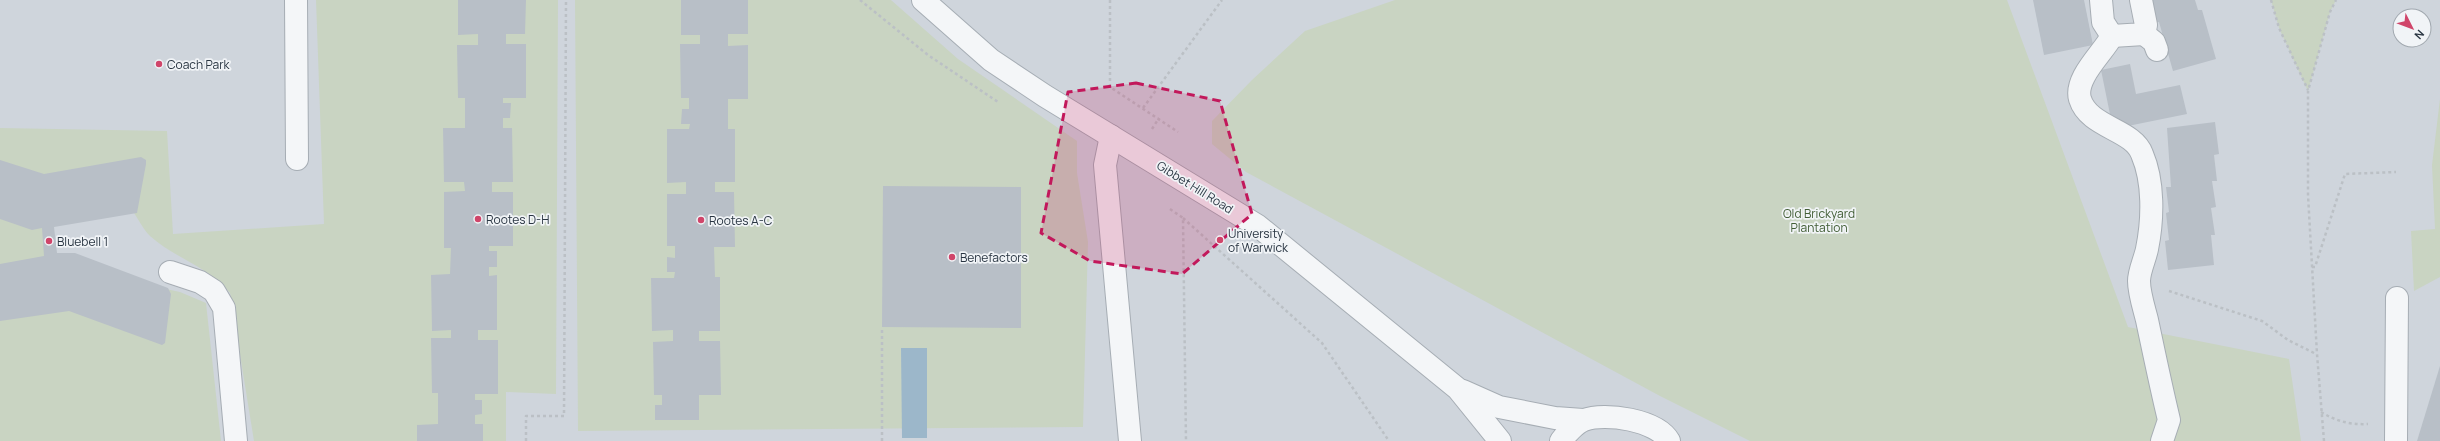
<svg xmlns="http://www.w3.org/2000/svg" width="2440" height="441" font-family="Manrope,sans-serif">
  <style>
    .built { fill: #cfd5dc; fill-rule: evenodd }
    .green { fill: #c9d4c2 }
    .water { fill: #9cb7ca }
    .building { fill: #b8bfc7 }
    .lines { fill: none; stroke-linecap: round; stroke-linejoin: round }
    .minor-casing { stroke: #a6adb4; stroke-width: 24 }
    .path { stroke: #bbc0c5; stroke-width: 2.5; stroke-dasharray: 3 3; stroke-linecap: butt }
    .minor { stroke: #f4f6f8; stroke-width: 22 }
    .marked { fill: #c2185b; fill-opacity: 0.2; stroke: #c2185b; stroke-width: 3; stroke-dasharray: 8 5; stroke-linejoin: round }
    .poi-dot { fill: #d0456a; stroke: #f1f4f7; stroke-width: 1.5 }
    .labels { text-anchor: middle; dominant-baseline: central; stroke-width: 3.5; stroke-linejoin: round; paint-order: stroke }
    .poi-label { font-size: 12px; fill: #293542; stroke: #f1f4f7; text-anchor: start }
    .street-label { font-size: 12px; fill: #293542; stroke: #f1f4f7 }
    .park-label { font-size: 12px; fill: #425e36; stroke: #f1f4f7 }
  </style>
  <rect width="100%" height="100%" fill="#e1e5ea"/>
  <path class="built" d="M0,0H2440V441H0ZM2400,16H2424V40H2400Z"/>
  <g class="green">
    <path d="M316,0H558L556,394L506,392V441H254L230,293C210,267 174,258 150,236C143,229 137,217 131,208L46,219L58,266L180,292L206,303L221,441H0V128L167,131L173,234L324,224Z"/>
    <path d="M575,0H891L958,59L1077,141V173L1088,242L1083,427L578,431Z"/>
    <path d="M1395,0H2007L2128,327L2289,359L2301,441H1750L1660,396L1246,172L1212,144V121L1252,80L1305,31Z"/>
    <path d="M2271,0H2336L2330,12L2308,91L2279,28Z"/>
    <path d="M2440,99V277L2414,291L2411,231L2435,229L2432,165Z"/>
  </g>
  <path class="water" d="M901,348H927V438H902Z"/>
  <g class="building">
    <path d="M458,0H526L525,34H506V44H526V98H503V103H511L510,118H503V128H512L513,182H492V192H513V246H489V251H497V267H489V276L497,275V330H478V340H498V394H475V400H482V414L475,415V424H483V441H417V425L438,424V393H432L431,338H451V330L432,331L431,275L450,274L451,248H444V192L465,191L464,182H444L443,128H465V98H458L457,45H478V34L458,35Z"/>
    <path d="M681,0H748V34H728V46L748,45V99H728V129H735V182H715V192H734L735,247H714L715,277H720V331H699V341H720L721,395H699V420H655V405H662V395H654L653,342L673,341V330L652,331L651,278H674L675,272H667V257L675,258V246H667V194H686V182L667,183V129H689L690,124H681L682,109H689V98H681L680,44H700V35H681Z"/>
    <path d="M2033,0H2084L2093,45L2044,55Z"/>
    <path d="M2148,0H2195L2198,10H2202L2216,59L2173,71L2159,22L2154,23Z"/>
    <path d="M2130,64L2136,94L2180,85L2187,114L2113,129L2101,70Z"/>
    <path d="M2215,122L2219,154L2214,155L2217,181H2212L2216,207L2211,208L2215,235H2211L2214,265L2168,270L2165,241L2169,240L2166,213L2169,212L2166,187H2171L2167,128Z"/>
    <path d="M141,157L146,160V164L137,213L54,227L57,253H75L168,288L171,294L165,343L162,345L69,311L0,321V264L44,256L42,228L32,230L0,219V160L44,174Z"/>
    <path d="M883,186L1021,187V328L882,327Z"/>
    <path d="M2440,366V441H2417Z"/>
  </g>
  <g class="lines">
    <g class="minor-casing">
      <g id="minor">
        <path d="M296,0L297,159"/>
        <path d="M923,0L991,60L1045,96L1258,226L1458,389L1500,441"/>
        <path d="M2101,0L2103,22L2112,36"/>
        <path d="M2144,34L2154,42L2157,50"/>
        <path d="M2112,36C2103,53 2074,78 2080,99C2089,128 2133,129 2142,154C2154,182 2153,219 2147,249C2145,259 2139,271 2139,281C2139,293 2144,308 2147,320C2154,353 2161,387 2169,420L2162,441"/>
        <path d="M2112,36L2144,34L2146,25L2141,0"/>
        <path d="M1111,136L1105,165L1130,441"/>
        <path d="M170,272L200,282L214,291L224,308L236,441"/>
        <path d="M1463,391L1499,407L1555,418L1583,420"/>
        <path d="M1561,441C1566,434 1576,423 1584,420C1605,412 1657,420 1669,441"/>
        <path d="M2396,441L2397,298"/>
      </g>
    </g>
    <g class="path">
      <path d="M860,0L928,55L998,102"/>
      <path d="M1110,0V87L1178,132"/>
      <path d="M2271,0L2279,28L2308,90"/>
      <path d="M1143,108L1222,0"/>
      <path d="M1152,129L1159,118"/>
      <path d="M1170,209L1183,218L1186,441"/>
      <path d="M1183,218L1322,343L1389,441"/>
      <path d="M2312,267H2315L2345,174L2396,172"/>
      <path d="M2169,291L2262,321L2288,340L2316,354"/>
      <path d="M2321,412C2336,421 2350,425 2368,424"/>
      <path d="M526,441V416H564L566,0"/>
      <path d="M882,441V327"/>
      <path d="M2324,441L2317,354L2308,195V91L2330,12L2336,0"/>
    </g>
    <use href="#minor" class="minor"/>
  </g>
  <path class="marked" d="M1136,83L1220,101L1252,214L1182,274L1090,261L1041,233L1068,92Z"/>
  <g class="poi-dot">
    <circle cx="159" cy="64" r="4"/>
    <circle cx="478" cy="219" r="4"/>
    <circle cx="701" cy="220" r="4"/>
    <circle cx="1220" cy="240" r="4"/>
    <circle cx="49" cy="241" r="4"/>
    <circle cx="952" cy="257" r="4"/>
  </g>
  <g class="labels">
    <g class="poi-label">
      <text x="167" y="64">Coach Park</text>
      <text x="486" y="219">Rootes D-H</text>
      <text x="709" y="220">Rootes A-C</text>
      <text x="1228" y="233">University<tspan x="1228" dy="14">of Warwick</tspan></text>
      <text x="57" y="241">Bluebell 1</text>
      <text x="960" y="257">Benefactors</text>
    </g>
    <g class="street-label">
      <text transform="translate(1195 187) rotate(32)">Gibbet Hill Road</text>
    </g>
    <g class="park-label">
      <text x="1819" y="213">Old Brickyard<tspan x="1819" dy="14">Plantation</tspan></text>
    </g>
  </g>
  <g transform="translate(2412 28) rotate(132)"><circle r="19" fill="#f1f4f7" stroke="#a1a8af"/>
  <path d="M0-3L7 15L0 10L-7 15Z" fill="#d0456a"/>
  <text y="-6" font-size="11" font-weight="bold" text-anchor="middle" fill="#293542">N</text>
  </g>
</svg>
